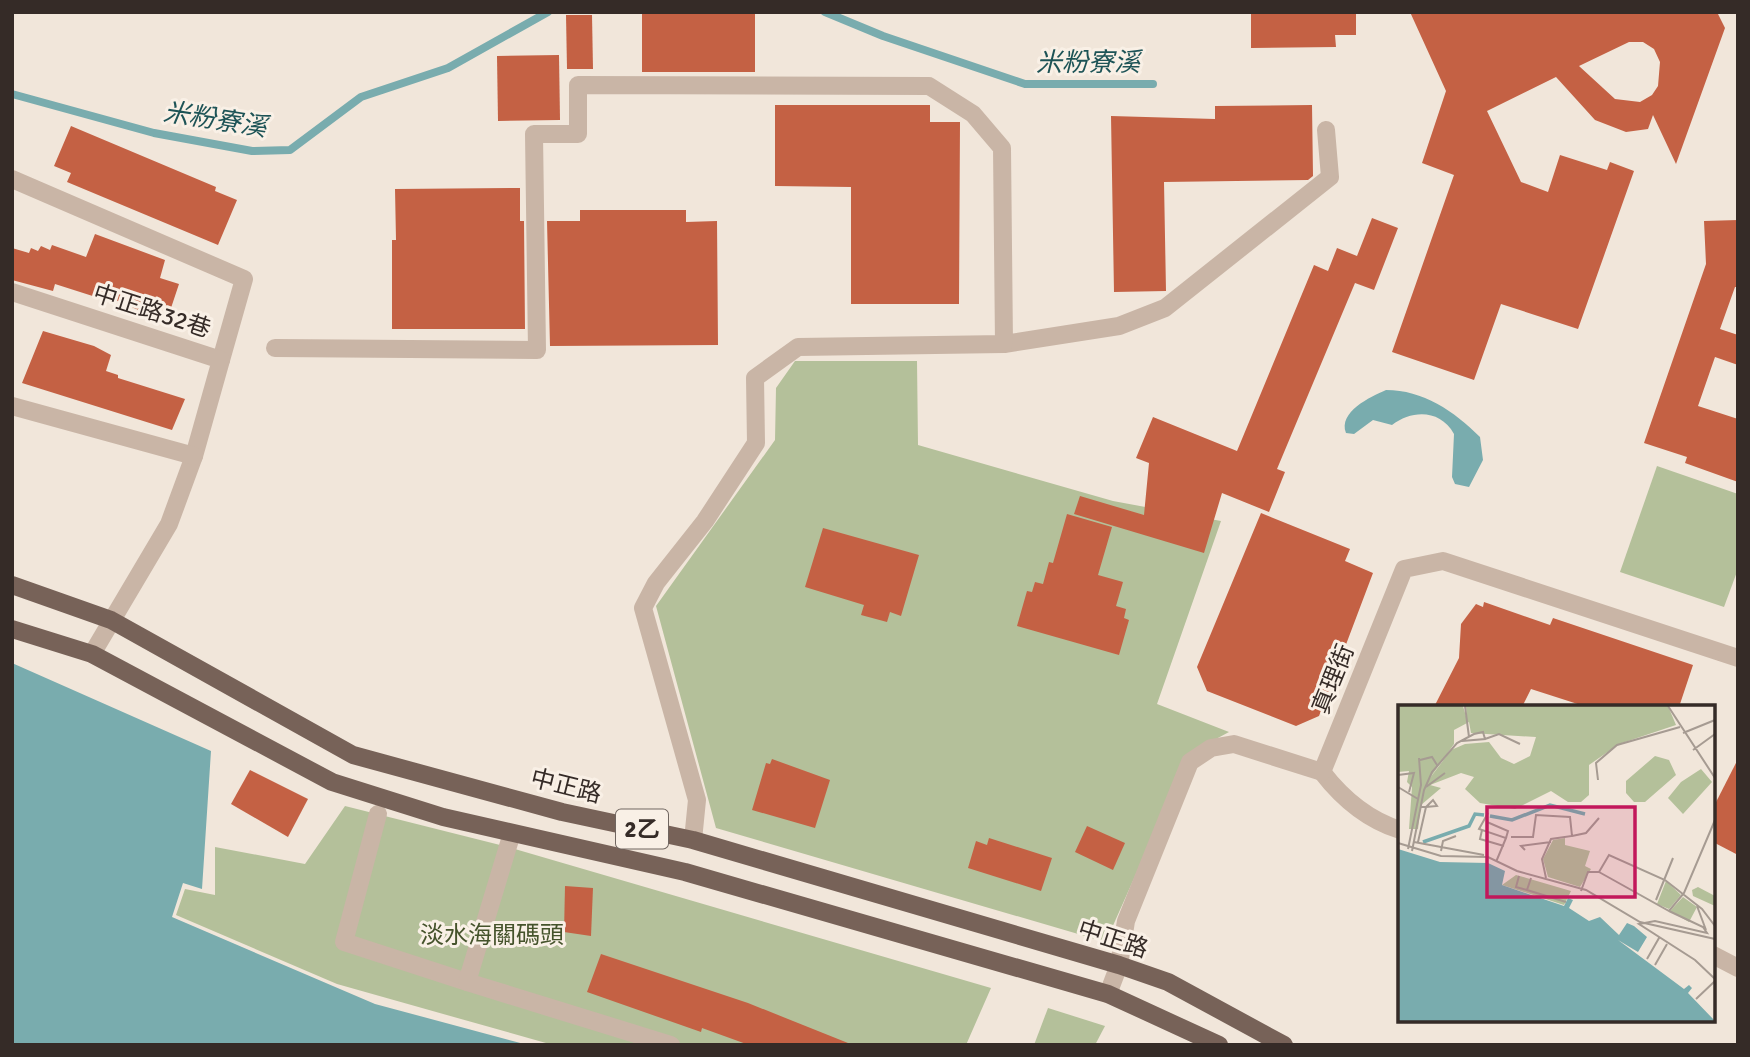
<svg xmlns="http://www.w3.org/2000/svg" width="1750" height="1057" font-family="Signika,'Noto Sans TC',sans-serif">
  <style>
    .green { fill: #b4c09a }
    .water { fill: #79acae }
    .lines { fill: none; stroke-linecap: round; stroke-linejoin: round }
    .stream { stroke: #79acae; stroke-width: 8 }
    .building { fill: #c46144; fill-rule: evenodd }
    .pedestrian { stroke: #c9b5a6; stroke-width: 18 }
    .minor { stroke: #c9b5a6; stroke-width: 18 }
    .primary { stroke: #776258; stroke-width: 18 }
    .labels { text-anchor: middle; dominant-baseline: central; stroke-width: 6; stroke-linejoin: round; paint-order: stroke }
    .shield { fill: #f9f0e6; stroke: #706660; stroke-width: 2 }
    .shield-label { font-size: 23px; font-weight: bold; fill: #352b27 }
    .street-label { font-size: 24px; fill: #352b27; stroke: #f9f0e6 }
    .park-label { font-size: 24px; fill: #45532b; stroke: #f9f0e6 }
    .water-label { font-size: 26px; font-style: italic; fill: #1d5356; stroke: #f9f0e6 }
    .inset-river { fill: none; stroke: #79acae; stroke-width: 3.5 }
    .inset-road { fill: none; stroke: #a69b92; stroke-width: 2 }
    .view { fill: #c2185b; fill-opacity: 0.15; stroke: #c2185b; stroke-width: 3.5 }
    .inset-edge { fill: none; stroke: #352b27; stroke-width: 3.5 }
  </style>
  <rect width="100%" height="100%" fill="#f1e6da"/>
  <g class="green">
    <path d="M795,361H917L918,445L1113,501L1221,521L1157,704L1229,732L1190,753L1107,939L1102,941L716,828L656,606L775,440L776,388Z"/>
    <path d="M1657,466L1738,494V569L1724,607L1620,572Z"/>
    <path d="M345,806L508,847L991,988L966,1045H553L337,984L176,915L185,889L215,895V847L305,864Z"/>
    <path d="M1048,1008L1105,1026L1095,1045H1034Z"/>
  </g>
  <g class="water">
    <path d="M1386,390C1423,390 1454,411 1480,437L1483,460L1469,487L1455,484L1452,477L1454,434C1440,409 1412,410 1392,425L1373,420L1354,434L1346,433C1338,412 1370,397 1386,390Z"/>
    <path d="M12,663L211,751L202,889L183,883L172,917L375,1004L528,1045H12Z"/>
  </g>
  <g class="lines">
    <g class="stream">
      <path d="M825,12L883,36L1025,84H1153"/>
      <path d="M12,94L154,133L252,151L290,150L361,97L448,68L548,12"/>
    </g>
  </g>
  <g class="building">
    <rect x="642" y="12" width="113" height="60"/>
    <path d="M1251,12H1356V35H1335L1336,47L1251,48Z"/>
    <path d="M1410,12H1717L1725,28L1676,164L1653,115L1648,129L1626,132L1595,120L1556,77L1487,111L1521,182L1548,192L1560,155L1607,170L1610,162L1634,171L1578,329L1501,304L1474,380L1392,352L1454,175L1422,163L1446,91ZM1629,42H1643L1654,49L1660,62L1658,86L1652,95L1640,102L1615,99L1579,66Z"/>
    <path d="M566,15H592L593,69H567Z"/>
    <path d="M559,55L560,120L498,121L497,56Z"/>
    <path d="M775,105H930V122H960L959,304H851V187L775,186Z"/>
    <path d="M1312,105L1313,176L1308,180L1164,182L1166,291L1114,292L1111,116L1215,119V106Z"/>
    <path d="M71,126L216,187L215,191L237,200L218,245L67,182L71,173L54,166Z"/>
    <path d="M520,188V221H524L525,329H392V240H396L395,189Z"/>
    <path d="M580,210H686V222L717,221L718,345L550,346L547,221H580Z"/>
    <path d="M1372,218L1398,228L1374,290L1355,283L1277,469L1285,472L1269,512L1222,493L1204,553L1074,514L1080,496L1144,515L1149,463L1136,458L1153,417L1237,451L1314,265L1328,271L1337,248L1357,256Z"/>
    <path d="M1738,220V287H1735L1720,329L1738,335V365L1715,357L1698,406L1738,419V482L1685,463L1687,457L1644,443L1706,264L1704,221Z"/>
    <path d="M95,234L165,260L160,278L179,284L170,311L162,309L157,318L104,295L102,299L55,284L53,291L12,280V248L29,253L31,248L38,251L41,246L50,250L52,245L86,257Z"/>
    <path d="M43,331L94,346L111,355L106,371L118,375V378L185,399L172,430L22,383Z"/>
    <path d="M1261,513L1350,549L1345,561L1373,573L1319,716L1296,726L1207,691L1197,667Z"/>
    <path d="M1067,514L1112,527L1098,575L1123,582L1116,606L1126,609L1124,618L1129,620L1119,655L1017,626L1027,591L1032,592L1035,582L1043,584L1049,562L1053,563Z"/>
    <path d="M823,528L919,555L901,616L890,612L887,622L861,615L864,605L805,587Z"/>
    <path d="M1484,602L1550,625L1553,618L1693,665L1679,707H1587L1531,689L1522,707H1434L1459,658L1461,624L1476,604L1483,607Z"/>
    <path d="M772,759L830,780L815,828L752,810L766,763L770,764Z"/>
    <path d="M1738,759V855L1713,842V808Z"/>
    <path d="M250,770L308,799L288,837L231,804Z"/>
    <path d="M1087,826L1125,843L1113,870L1075,852Z"/>
    <path d="M989,838L1052,858L1041,891L968,868L976,841L987,845Z"/>
    <path d="M565,886L593,888L591,936L564,932Z"/>
    <path d="M601,954L748,1003L853,1045H749L702,1028L701,1032L587,992Z"/>
  </g>
  <g class="lines">
    <g class="pedestrian">
      <path d="M378,814L344,942L467,982"/>
      <path d="M512,833L467,982L671,1045"/>
    </g>
    <g class="minor">
      <path d="M12,179L244,279L221,360"/>
      <path d="M12,292L221,360L194,456L169,524L92,654"/>
      <path d="M1004,344L1119,326L1165,308L1330,177L1326,130"/>
      <path d="M275,348L537,350L534,134H578V85L929,86L973,114L1002,148L1004,344L798,347L755,378L756,443L705,521L656,583L643,608L697,800L693,840"/>
      <path d="M12,406L194,456"/>
      <path d="M1322,772C1342,798 1368,820 1400,830"/>
      <path d="M1713,955L1738,968"/>
      <path d="M1108,994L1119,965L1126,921L1190,762L1211,748L1234,744L1322,772L1404,569L1443,561L1738,658"/>
    </g>
    <g class="primary">
      <path d="M12,585L111,620L353,755L562,812L693,840L1119,965L1168,982L1284,1045"/>
      <path d="M12,629L92,654L332,782L443,817L685,872L1108,994L1219,1045"/>
    </g>
  </g>
  <g class="labels">
    <rect class="shield" x="616" y="809.5" width="52" height="39" rx="5"/>
    <g class="shield-label">
      <text x="642" y="829">2乙</text>
    </g>
    <g class="street-label">
      <text transform="translate(152 311) rotate(18)">中正路32巷</text>
      <text transform="translate(1333 679) rotate(-68)">真理街</text>
      <text transform="translate(566 786) rotate(14)">中正路</text>
      <text transform="translate(1113 939) rotate(18)">中正路</text>
    </g>
    <g class="park-label">
      <text x="492" y="935">淡水海關碼頭</text>
    </g>
    <g class="water-label">
      <text x="1088" y="63">米粉寮溪</text>
      <text transform="translate(215 120) rotate(9)">米粉寮溪</text>
    </g>
  </g>
  <g transform="translate(1398 705)">
    <rect width="317" height="317" fill="#f1e6da"/>
    <path d="M0,1H65L69,15L68,1H270L278,20L221,39L191,60V90L183,97H170L153,86L117,104L82,98L67,84L76,72L63,68L32,80L43,83L23,100L20,124H11L14,82L9,77L11,66L0,67ZM71,17L73,28L138,32L132,51L116,59L103,53L91,37L67,39L53,45L29,77L56,39V25ZM257,51L271,55L278,70L247,97H236L228,88V76ZM303,64L314,77L285,109L270,93L283,77ZM167,133V140L192,146L187,161L193,164L182,182L150,172L145,154L155,135ZM118,170L132,174L173,186L166,200L104,180ZM268,176L283,190L271,204L259,199ZM300,182L317,191V201L295,191L294,185ZM285,192L299,202L291,217L272,206Z" fill="#b4c09a" fill-rule="evenodd"/>
    <path d="M0,144L42,157L90,158L107,166L104,180L166,201L170,193L175,195L171,203L191,216L202,212L221,230L229,218L236,221L249,232L240,247L220,235L286,284L291,280L294,283L290,288L317,316H0Z" fill="#79acae"/>
    <path class="inset-river" d="M92,111L114,115L152,100L187,109M25,137L71,121L77,109L86,110"/>
    <path class="inset-road" d="M67,1L71,32M270,1L317,73M285,28L317,15M87,34L101,29L122,39M295,45L317,29M22,55L34,52L39,60M0,70L16,68L11,87M200,75L198,58L219,40L282,22M0,82L20,94M28,82L47,68M90,108L81,124L108,133L98,157M89,117L110,126L108,133M84,125L82,134L106,141M174,131L188,128L201,113M113,132H135L138,110L172,112L174,131L153,134L144,154L148,173M16,137L86,150M20,137L28,102L39,101L35,95L28,102H22M0,138L43,151L90,152L119,166L188,185L242,217L317,234M10,144L23,80L21,53M127,145L123,141L153,137M14,146L26,85L34,67L59,38L76,29L85,27L87,34L64,36M43,146L45,136L58,131M201,167L271,206L286,188L317,115M121,171L118,182L129,185M133,173L129,185L168,197M183,186L190,167H201L211,150L267,175L304,204L317,221M258,195L275,153M299,201L308,225M271,206L305,222L309,228L257,216L241,219L297,255L317,274M249,254L261,233M257,260L269,239M298,294L317,276"/>
    <path class="view" d="M89,102H237V192H89Z"/>
    <rect width="317" height="317" class="inset-edge"/>
  </g>
  <rect width="1750" height="1057" fill="none" stroke="#352b27" stroke-width="28"/>
</svg>
